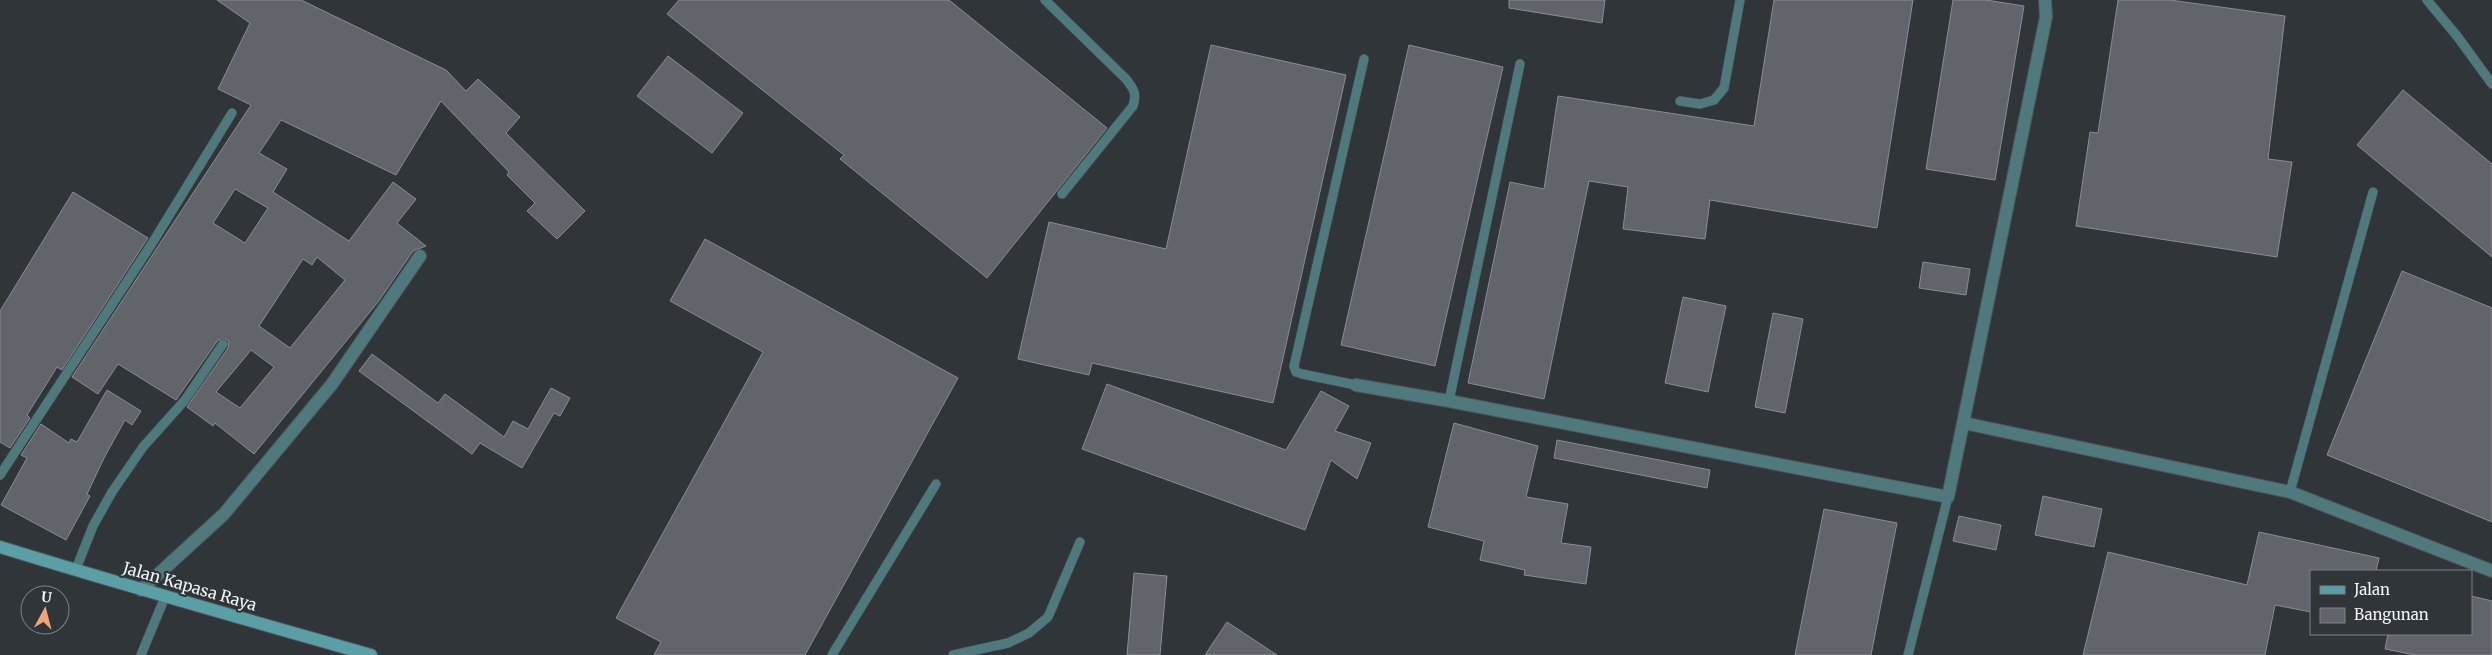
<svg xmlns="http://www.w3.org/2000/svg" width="2492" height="655" font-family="Merriweather,serif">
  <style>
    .building { fill: #62646b; stroke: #8a8c93; fill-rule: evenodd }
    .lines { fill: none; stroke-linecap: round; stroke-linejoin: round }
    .lane-casing { stroke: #4e5457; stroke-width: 10 }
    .street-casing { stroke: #4e5457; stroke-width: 14 }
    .secondary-casing { stroke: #4e5457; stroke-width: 14 }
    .lane { stroke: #4f797d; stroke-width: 9 }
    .street { stroke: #4f797d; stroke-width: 12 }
    .secondary { stroke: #5a9fa6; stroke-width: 12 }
    .labels { text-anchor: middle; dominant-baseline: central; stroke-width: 4.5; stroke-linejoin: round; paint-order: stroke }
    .street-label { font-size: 16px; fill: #f0f4f7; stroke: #2f3539 }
  </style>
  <rect width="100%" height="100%" fill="#2f3539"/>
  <g class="building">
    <path d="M217,0H301L446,70L466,91L478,79L520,117L506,133L585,211L557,239L527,211L535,203L507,175L509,172L441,101L396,175L281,120L259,153L287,169L273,192L349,241L393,182L416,199L397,223L426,246L413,251L378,302L254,454L215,423L213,426L187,407L228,348L229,342L226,339L218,340L176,400L118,364L98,394L72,377L251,105L218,89L250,23ZM235,189L268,208L245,243L213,223ZM317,257L345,280L290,348L259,326L303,259L312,265ZM251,350L274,367L240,408L216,392Z"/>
    <path d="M679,0H949L1107,128L987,278L840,159L844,155L667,14Z"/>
    <path d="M1509,0H1605L1602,23L1509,8Z"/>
    <path d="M1774,0H1913L1877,228L1710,200L1705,239L1623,229L1628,187L1589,181L1544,399L1468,383L1510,182L1544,189L1558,96L1754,126Z"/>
    <path d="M1953,0H1986L2024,6L1995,180L1926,169Z"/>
    <path d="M2118,0H2170L2285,16L2268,159L2292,162L2277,257L2076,226L2090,132L2098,133Z"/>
    <path d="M1211,45L1346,75L1273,403L1092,363L1089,375L1018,359L1049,222L1166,249Z"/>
    <path d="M1409,45L1503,67L1435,366L1341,345Z"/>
    <path d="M668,56L743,113L712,153L637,96Z"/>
    <path d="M2403,90L2492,164V257L2357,145Z"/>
    <path d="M73,192L148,238L62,370L57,367L27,415L30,418L10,448L0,442V311Z"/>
    <path d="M705,239L958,378L805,655H654L661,642L616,618L763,352L670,301Z"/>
    <path d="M1923,262L1970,269L1966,295L1919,288Z"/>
    <path d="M2402,271L2492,308V522L2327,455Z"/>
    <path d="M1683,297L1726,306L1708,392L1665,383Z"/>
    <path d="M1773,313L1803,319L1785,413L1755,407Z"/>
    <path d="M372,354L438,403L445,394L504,437L513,421L528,429L551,388L570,398L560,416L554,413L522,468L480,443L472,454L359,371Z"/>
    <path d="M1107,384L1286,450L1321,391L1349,406L1335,431L1371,443L1357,479L1331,460L1305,530L1082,449Z"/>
    <path d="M107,390L141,411L132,425L125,420L105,456L87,494L90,496L66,540L1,505L27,458L21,455L41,424L69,443L71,439L77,442Z"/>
    <path d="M1454,423L1538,446L1526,497L1568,504L1561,543L1591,547L1586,584L1524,575L1525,570L1480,560L1484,541L1428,527Z"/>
    <path d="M1557,440L1710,470L1707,488L1554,458Z"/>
    <path d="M2043,496L2102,509L2094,547L2035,535Z"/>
    <path d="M1824,509L1897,523L1871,655H1795Z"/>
    <path d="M1959,516L2001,525L1996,550L1953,541Z"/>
    <path d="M2259,532L2379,558L2376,571H2311V612L2275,605L2265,655H2083L2108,552L2247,585Z"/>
    <path d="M1134,573L1167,576L1160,655H1127Z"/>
    <path d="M2471,596L2492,601V655H2415L2385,649L2388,634H2471Z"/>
    <path d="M1227,622L1277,655H1205Z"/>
  </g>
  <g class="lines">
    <g class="lane-casing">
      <g id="lane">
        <path d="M1045,0L1126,79C1134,89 1137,94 1133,106L1062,194"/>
        <path d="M2427,0L2457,36L2492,84"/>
        <path d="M1680,101L1700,104L1714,100L1724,88L1740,0"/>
        <path d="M1356,385L1302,374L1296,372L1294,366L1364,59"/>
        <path d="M1449,401L1520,64"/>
        <path d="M0,475L151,245L232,113"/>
        <path d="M2290,492L2373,192"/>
        <path d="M76,569L93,526L112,492L143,447L185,400L223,344"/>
        <path d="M141,655L165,597"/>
        <path d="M832,655L936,484"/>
        <path d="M953,655L1008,643L1029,633L1048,617L1080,542"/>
        <path d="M1908,655L1948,497"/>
      </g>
    </g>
    <g class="street-casing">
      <g id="street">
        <path d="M1356,385L1449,401L1948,497L2046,17L2045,0"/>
        <path d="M1964,423L2290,492L2492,571"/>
        <path d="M141,590L224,514L332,384L420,256"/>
      </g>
    </g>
    <g class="secondary-casing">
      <path id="secondary" d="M0,547C123,585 247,620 371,655"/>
    </g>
    <use href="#lane" class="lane"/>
    <use href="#street" class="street"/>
    <use href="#secondary" class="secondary"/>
  </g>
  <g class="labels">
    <g class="street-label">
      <text transform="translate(190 586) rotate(16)">Jalan Kapasa Raya</text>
    </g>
  </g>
  <rect x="2310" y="570" width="162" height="65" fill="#2f3539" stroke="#7c8185"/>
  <rect x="2320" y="586" width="25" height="8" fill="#5a9fa6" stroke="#7c8185"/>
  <text x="2354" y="595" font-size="15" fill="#f0f4f7">Jalan</text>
  <rect x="2320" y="608" width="25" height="15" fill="#62646b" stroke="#7c8185"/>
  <text x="2354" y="620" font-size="15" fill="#f0f4f7">Bangunan</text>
  <g transform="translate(45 610) rotate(7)"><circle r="24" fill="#2f3539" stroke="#7c8185"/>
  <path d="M0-4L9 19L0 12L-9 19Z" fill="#f0a279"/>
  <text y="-8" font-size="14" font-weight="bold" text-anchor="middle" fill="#f0f4f7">U</text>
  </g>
</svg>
